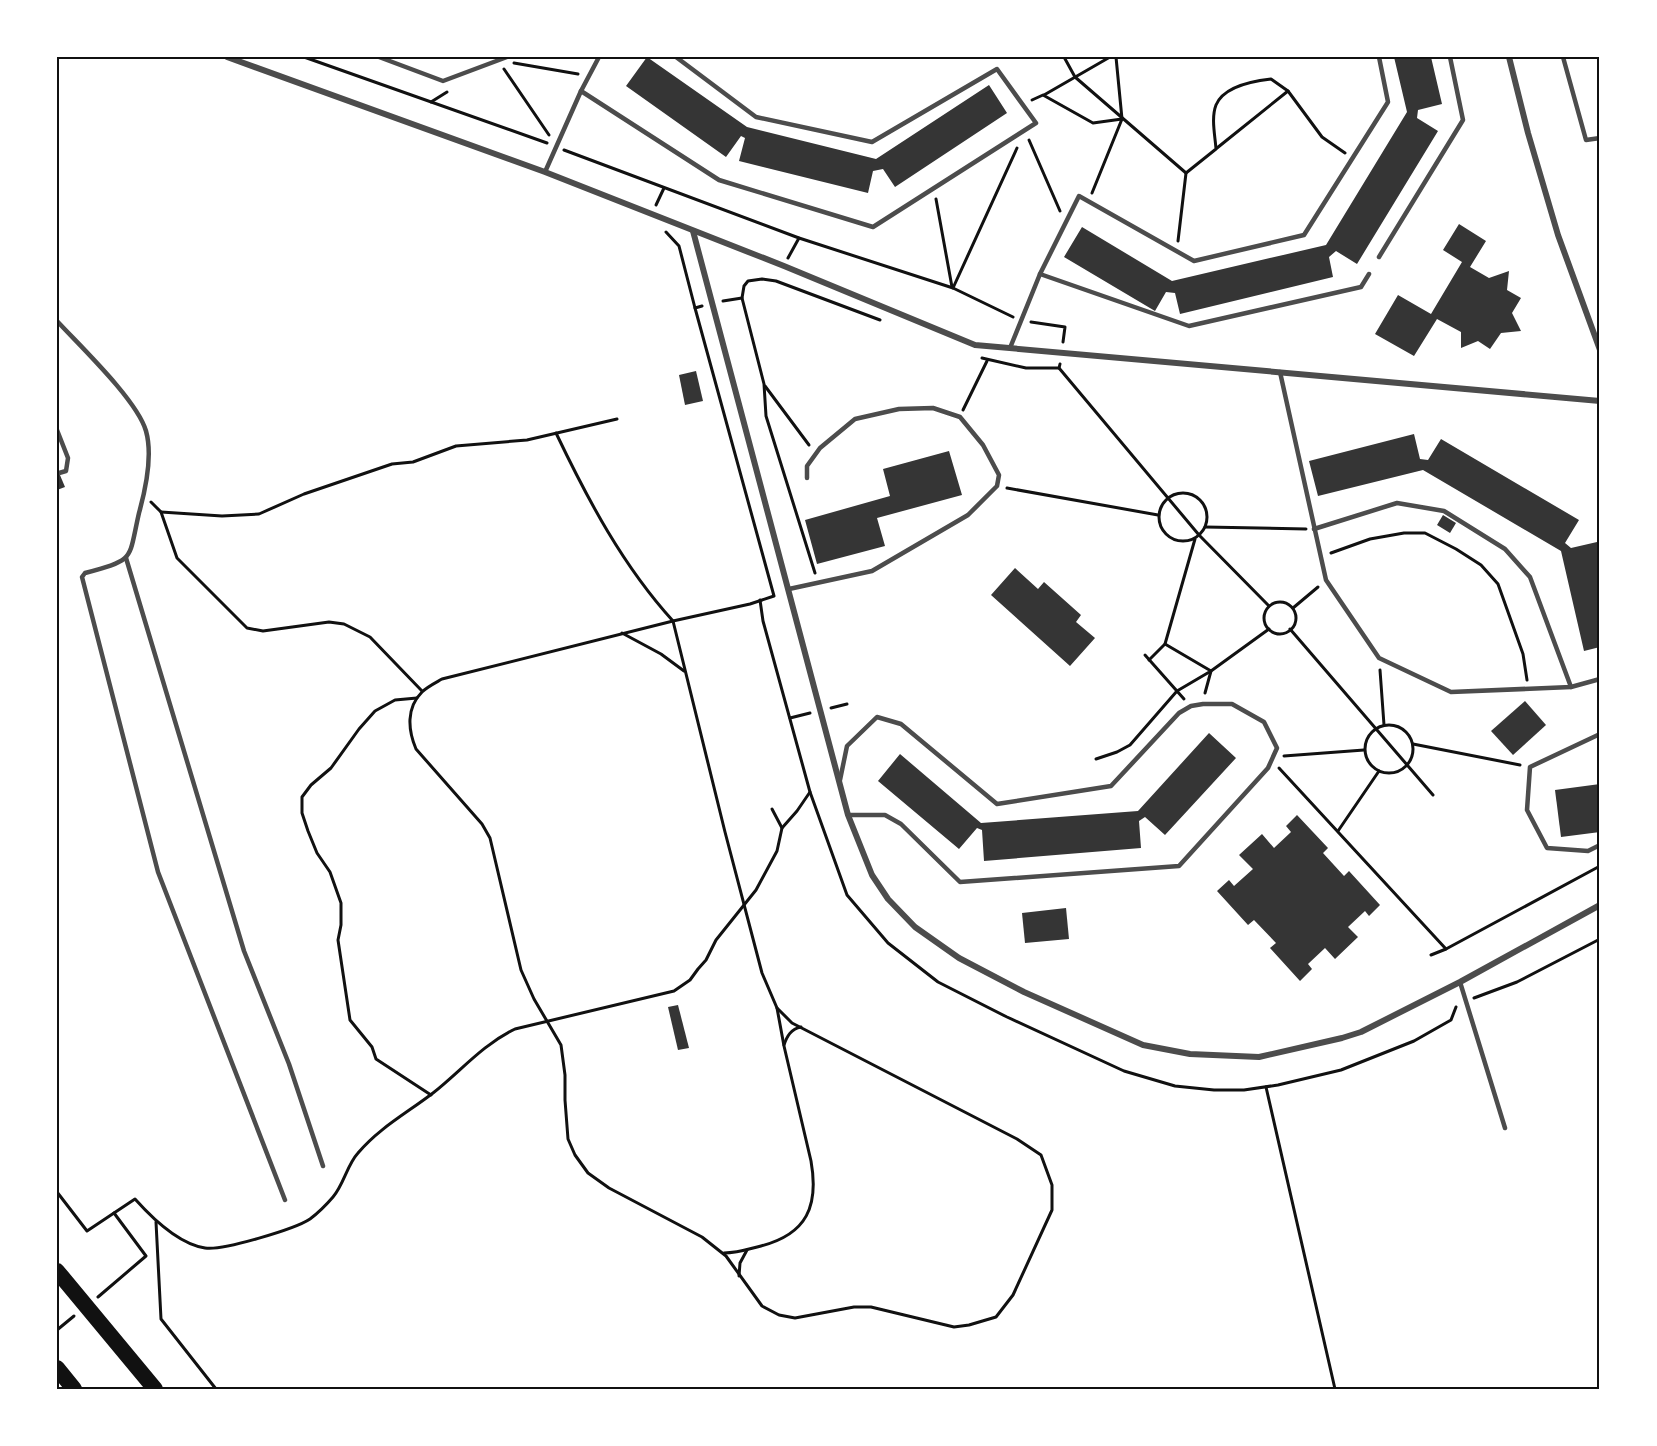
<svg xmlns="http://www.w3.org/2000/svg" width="1657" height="1446" font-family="'Nunito Sans',sans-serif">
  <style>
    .building { fill: #353535 }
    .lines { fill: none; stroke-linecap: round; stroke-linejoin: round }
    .path { stroke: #111; stroke-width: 3 }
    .service { stroke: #4c4c4c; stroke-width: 4.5 }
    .minor { stroke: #4c4c4c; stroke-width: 6 }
    .trunk { stroke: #111; stroke-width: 16 }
    .neatline { fill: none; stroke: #111; stroke-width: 2 }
  </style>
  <rect width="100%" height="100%" fill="#fff"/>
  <g class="building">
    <path d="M647,57L747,127L876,159L989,85L1007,113L895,187L883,169L873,171L868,193L739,161L745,138L741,136L726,157L626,86Z"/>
    <path d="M1394,57H1431L1442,104L1418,110L1417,118L1438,131L1357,264L1336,251L1329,257L1333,277L1180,314L1175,293L1166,292L1155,311L1064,257L1082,227L1172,281L1326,245L1407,112Z"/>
    <path d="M1459,224L1486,241L1470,267L1489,278L1509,271L1507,290L1521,298L1512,313L1521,331L1501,333L1490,349L1478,341L1461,348V332L1437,319L1414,356L1375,334L1398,295L1431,314L1462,262L1443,250Z"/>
    <path d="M696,371L703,401L685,405L679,375Z"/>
    <path d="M1414,434L1420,459L1428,460L1441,439L1579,520L1565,543L1571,548L1597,542L1600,557V647L1584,651L1561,551L1423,470L1318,496L1309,461Z"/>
    <path d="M949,451L962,495L877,518L885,546L817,564L805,520L890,496L883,469Z"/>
    <path d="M57,468L65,487L57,490Z"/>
    <path d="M1443,515L1456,523L1450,533L1437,525Z"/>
    <path d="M1015,568L1038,589L1044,582L1081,615L1076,622L1095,638L1070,666L991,595Z"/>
    <path d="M1525,701L1546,725L1513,755L1491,731Z"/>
    <path d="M1209,733L1236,758L1165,835L1145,817L1139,821L1141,848L984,861L982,830L977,828L959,849L878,781L900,754L981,823L1138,811Z"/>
    <path d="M1600,784V832L1561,837L1555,790Z"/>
    <path d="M1297,815L1328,848L1323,853L1344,876L1349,871L1380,905L1369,916L1365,911L1348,927L1358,937L1335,959L1325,948L1308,964L1312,969L1300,981L1270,948L1276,943L1254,920L1248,925L1217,891L1229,880L1234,886L1253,869L1239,855L1262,834L1274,848L1291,832L1286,826Z"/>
    <path d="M1066,908L1069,939L1025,943L1022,913Z"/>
    <path d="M678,1005L689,1048L678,1050L668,1007Z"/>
  </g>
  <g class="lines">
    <g class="path">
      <path d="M304,57L547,143"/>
      <path d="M1064,57L1075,77L1186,173L1178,241"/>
      <path d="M514,63L578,74"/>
      <path d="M504,69L549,135"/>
      <path d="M1044,95L1110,57"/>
      <path d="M1032,100L1043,95L1093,123L1122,119"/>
      <path d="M431,102L447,92"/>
      <path d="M1029,140L1060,211"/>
      <path d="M1217,148L1288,91"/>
      <path d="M564,150L799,238L953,288L1013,317"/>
      <path d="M1186,173L1216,149C1215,135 1211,118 1216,105C1224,86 1253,81 1271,79L1288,91L1322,137L1345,153"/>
      <path d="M1092,193L1122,119L1116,57"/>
      <path d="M936,199L952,287"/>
      <path d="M656,205L664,188"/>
      <path d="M666,232L679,246L695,308"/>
      <path d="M788,258L799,238"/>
      <path d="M953,288L1017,148"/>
      <path d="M723,301L742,298"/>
      <path d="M702,306L695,308L774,596L750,604L673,621L442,679C435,683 427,687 422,692C406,708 408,730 416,749L482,824L490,838L521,970L534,999L561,1045L565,1075V1100L568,1139L575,1155L588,1173L609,1188L702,1237L726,1256L762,1306L779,1315L795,1318L854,1307H871L954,1327L969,1325L996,1317L1013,1295L1052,1210V1185L1041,1155L1017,1139L792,1023L777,1008"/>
      <path d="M1031,322L1065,327L1063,342"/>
      <path d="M982,358L1026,368H1059L1060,364"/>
      <path d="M1059,368L1199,535L1269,606"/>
      <path d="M765,386L809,445"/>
      <path d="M963,410L987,361"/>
      <path d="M556,433C588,500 623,566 673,621L725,832L762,973L777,1008L784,1046L811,1161C819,1206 807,1234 761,1246C749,1249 737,1253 724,1253"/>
      <path d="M1007,488L1158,515"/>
      <circle cx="1183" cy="517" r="24"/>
      <path d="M151,502L161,512L177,558L247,628L263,631L329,622L344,624L370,637L422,691"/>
      <path d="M161,512L222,516L259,514L304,494L392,464L413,462L456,446L527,440L617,419"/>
      <path d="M1205,527L1306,529"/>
      <path d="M1331,553L1370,539L1404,533H1425L1456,549L1481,565L1498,584L1523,654L1527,680"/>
      <path d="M815,573L766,416L764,384L742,298L744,286L748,281L762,279L776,281L880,320"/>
      <path d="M760,600L763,621L810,792L847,895L888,943L938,982L1007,1017L1124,1071L1175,1086L1214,1090H1244L1278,1085L1341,1070L1414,1041L1451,1020L1456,1007"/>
      <circle cx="1280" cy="618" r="16"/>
      <path d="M1293,608L1318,587"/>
      <path d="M1290,629L1433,795"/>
      <path d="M622,633L661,654L684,671"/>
      <path d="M1145,655L1184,699"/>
      <path d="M1149,660L1165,644L1195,539"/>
      <path d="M1380,670L1384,725"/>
      <path d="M1205,693L1211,671L1269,629"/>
      <path d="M417,698L395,700L375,711L359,729L331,768L311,785L302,797V813L308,831L317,853L330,872L341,903V925L338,940L350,1020L372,1047L376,1059L431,1095"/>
      <path d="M831,708L847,704"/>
      <path d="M790,718L810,713"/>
      <circle cx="1389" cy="749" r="24"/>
      <path d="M1413,744L1520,765"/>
      <path d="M1284,756L1364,750"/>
      <path d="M1096,759L1117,752L1130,745L1177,691L1211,671L1165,644"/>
      <path d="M1279,768L1446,949"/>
      <path d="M772,809L782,828"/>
      <path d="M1338,831L1379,771"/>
      <path d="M1431,955L1446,949L1600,866"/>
      <path d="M1474,998L1517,982L1600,939"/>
      <path d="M784,1045C787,1036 791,1029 801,1027"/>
      <path d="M1266,1087L1335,1389"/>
      <path d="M57,1192L87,1231L135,1199C152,1218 179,1244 205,1248C222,1251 295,1229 310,1219C318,1213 327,1204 333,1197C344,1184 347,1165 358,1153C379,1128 407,1113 433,1093C461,1071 482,1045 515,1029L674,991L690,980L698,969L706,960L716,940L756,890L777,851L782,828L797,811L810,792"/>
      <path d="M156,1222L161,1319L216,1389"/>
      <path d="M739,1276L740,1263L747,1250"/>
      <path d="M98,1297L146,1256L114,1213"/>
      <path d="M57,1330L74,1316"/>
    </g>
    <g class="service">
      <path d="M379,57L443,81L507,57"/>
      <path d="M1563,57L1586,140L1600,138"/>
      <path d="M581,91L719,180L873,227L1036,123L997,69L872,142L756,117L676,57"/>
      <path d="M545,172L581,91L599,57"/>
      <path d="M1379,257L1463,120L1450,57"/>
      <path d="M1040,274L1189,326L1361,287L1369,274"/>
      <path d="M57,321C80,346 137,400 146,431C153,456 146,488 139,513C128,561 136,559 85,573L82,577L158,872L285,1200"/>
      <path d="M1010,348L1040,274L1079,196L1194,261L1304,235L1388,102L1379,57"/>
      <path d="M1280,372L1326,580L1379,658L1451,692L1571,687L1600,679"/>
      <path d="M57,430L68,458L66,471L59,473"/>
      <path d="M1314,529L1397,503L1444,511L1505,549L1530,577L1571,687"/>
      <path d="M126,558L244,951L289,1064L323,1166"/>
      <path d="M789,589L872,571L968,515L997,486L999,475L983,445L960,417L933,408L899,409L855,419L820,448L807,466V478"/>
      <path d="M1600,734L1530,767L1527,810L1547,848L1588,851L1600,845"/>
      <path d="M840,780L847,746L877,717L901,724L997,804L1111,786L1179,713L1191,706L1203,704H1232L1264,722L1277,748L1268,768L1179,866L960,882L901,824L885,815H848"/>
      <path d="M1460,982L1505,1128"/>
    </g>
    <g class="minor">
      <path d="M227,57L545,172L784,266L975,345L1600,401"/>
      <path d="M1509,57L1528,133L1558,235L1600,350"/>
      <path d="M693,231L848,815L872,875L888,899L915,927L959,958L1024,992L1143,1045L1190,1054L1259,1057L1342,1038L1361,1032L1460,982L1600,905"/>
    </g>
    <g class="trunk">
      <path d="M57,1271L155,1389"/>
      <path d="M57,1368L74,1389"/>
    </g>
  </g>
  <rect width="1657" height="1446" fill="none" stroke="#ffffff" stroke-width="117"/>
  <rect x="58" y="58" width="1540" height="1330" class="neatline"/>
</svg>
